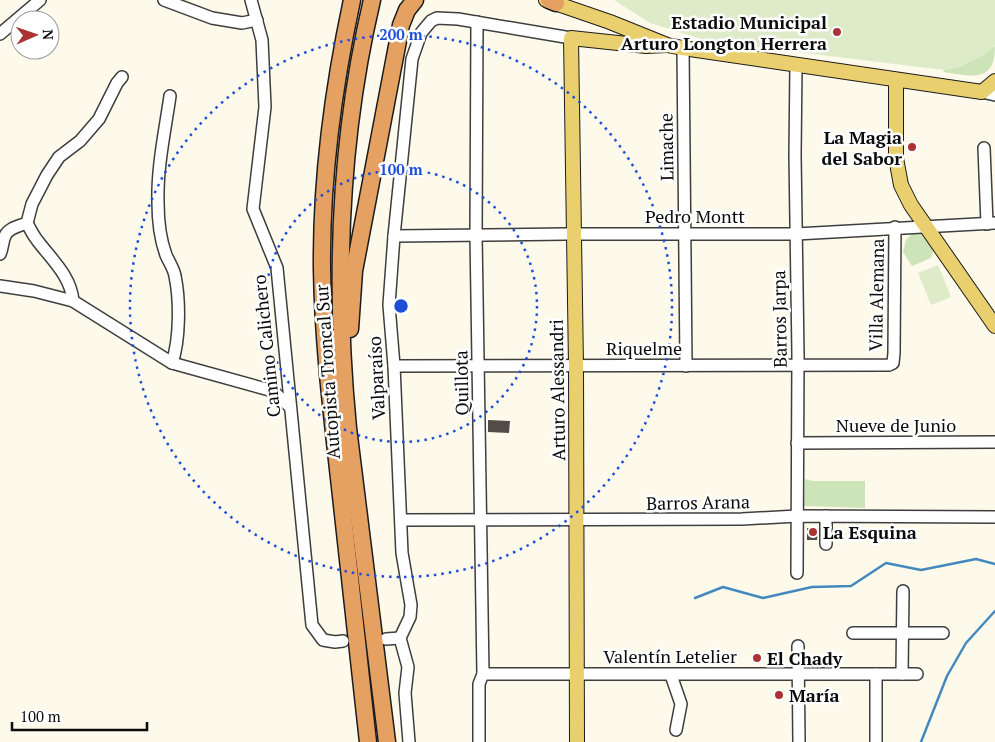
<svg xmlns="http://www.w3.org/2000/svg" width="995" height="742" font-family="'PT Serif',serif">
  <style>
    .green { fill: #cde3b8 }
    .pitch { fill: #deebc9 }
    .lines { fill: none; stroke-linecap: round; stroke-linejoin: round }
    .stream { stroke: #4489be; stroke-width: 2.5 }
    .building { fill: #524c48 }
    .minor-casing { stroke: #3e3e3e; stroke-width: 14 }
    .major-casing { stroke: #1c1c1c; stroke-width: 16 }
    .highway-casing { stroke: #1c1c1c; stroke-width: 19 }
    .minor { stroke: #fff; stroke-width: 11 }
    .major { stroke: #eacf6e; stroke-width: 14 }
    .highway { stroke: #e4a161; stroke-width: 16 }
    .ring { fill: none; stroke: #1d4ed8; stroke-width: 2.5; stroke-dasharray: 2.5 5 }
    .poi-dot { fill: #ab3334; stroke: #fff; stroke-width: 2 }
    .labels { text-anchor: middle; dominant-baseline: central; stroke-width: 5; stroke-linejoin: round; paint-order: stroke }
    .poi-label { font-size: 18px; font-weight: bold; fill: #0b0b0b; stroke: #fff; text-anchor: start }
    .street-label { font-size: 18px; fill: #0b0b0b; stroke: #fff }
    .centre { fill: #1d4ed8; stroke: #fff; stroke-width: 2.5 }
    .ring-label { font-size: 15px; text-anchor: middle; font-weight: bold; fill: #1d4ed8; stroke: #fff; stroke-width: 5; stroke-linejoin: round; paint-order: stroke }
  </style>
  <rect width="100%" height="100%" fill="#fdfaeb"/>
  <g class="green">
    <path d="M995,46C995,84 971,76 943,72L944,70L961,66Z"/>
    <path d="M912,234H923L934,250L931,258L912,266L903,252L906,240Z"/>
    <path d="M805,479L813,481H865V508L804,506Z"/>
  </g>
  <g class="pitch">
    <path d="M614,0H995V45C983,59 962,66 944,70L708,41L650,23Z"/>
    <path d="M938,265L951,297L931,305L918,273Z"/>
  </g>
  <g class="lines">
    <g class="stream">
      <path d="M695,598L723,587L763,598L812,587L851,586L886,563L921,570L976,559L995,564"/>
      <path d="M921,742L947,676L966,643L995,611"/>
    </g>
  </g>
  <g class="building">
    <path d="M488,420L510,421L509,433L488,432Z"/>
    <path d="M807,528H818L817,540H807Z"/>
  </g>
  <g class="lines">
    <g class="minor-casing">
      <g id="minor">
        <path d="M164,0L212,18L242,23L257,20"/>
        <path d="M251,0L262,40L265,107L253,209L277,268L312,625L323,640L335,642L343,641"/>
        <path d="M477,22L476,235L483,674L479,684V742"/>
        <path d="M0,34L40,0"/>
        <path d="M683,48L686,366"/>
        <path d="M796,65L795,155L798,355L797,573"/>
        <path d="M982,92L995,95"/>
        <path d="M170,96C165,131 157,167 158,202C158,219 160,239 166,255C169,262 174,269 175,276C180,300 180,339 172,363"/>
        <path d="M984,148L987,224"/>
        <path d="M27,223C30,229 33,235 37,240C51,259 71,276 73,301"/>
        <path d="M394,236L566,234H796L995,223"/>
        <path d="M0,254C3,248 2,242 5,236C8,228 19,226 27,223L32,204L47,175L59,157L80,141L99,119L117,83L122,77"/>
        <path d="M0,286L34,291L73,301L172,363L273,391L290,407"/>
        <path d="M394,366L889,365L893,363L894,353L895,227"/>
        <path d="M797,443L995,442"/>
        <path d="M401,520L742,519L797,516L995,517"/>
        <path d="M826,544V516"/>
        <path d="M853,633H943"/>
        <path d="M386,639L400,638"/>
        <path d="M798,646L799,742"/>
        <path d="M483,674H917"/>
        <path d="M902,674L903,591"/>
        <path d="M671,675L681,704L676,730"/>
        <path d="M409,742L405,693L408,667L400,638L410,617L411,605L402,553L394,366L389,305L394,236L412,59L421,33L431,21L437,18L458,19L571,38"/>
        <path d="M876,742V674"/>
      </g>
    </g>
    <g class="major-casing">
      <g id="major">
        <path d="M546,0L610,22L667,45L683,48L982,92L995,81"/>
        <path d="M896,80V158L901,185L911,205L995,326"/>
        <path d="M577,742L576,366L571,38L646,46L667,45"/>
      </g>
    </g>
    <g class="highway-casing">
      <g id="highway">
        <path d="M352,0C333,89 321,178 322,269C323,342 332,415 340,487C349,572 358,657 368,742"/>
        <path d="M372,0C339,140 334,285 348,428L387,742"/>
        <path d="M549,0L556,3"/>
        <path d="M350,329L354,271L401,25L407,10L415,0"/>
      </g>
    </g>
    <use href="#minor" class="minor"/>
    <use href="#major" class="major"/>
    <use href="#highway" class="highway"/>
  </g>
  <g class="ring">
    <circle cx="401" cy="306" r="136"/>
    <circle cx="401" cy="306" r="271"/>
  </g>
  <g class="poi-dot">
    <circle cx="837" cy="32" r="5"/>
    <circle cx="912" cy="147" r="5"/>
    <circle cx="813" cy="532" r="5"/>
    <circle cx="757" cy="658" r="5"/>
    <circle cx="779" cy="695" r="5"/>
  </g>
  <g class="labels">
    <g class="poi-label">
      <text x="827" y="22" text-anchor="end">Estadio Municipal<tspan x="827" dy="21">Arturo Longton Herrera</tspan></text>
      <text x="902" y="137" text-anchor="end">La Magia<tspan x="902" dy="21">del Sabor</tspan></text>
      <text x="823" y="532">La Esquina</text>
      <text x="767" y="658">El Chady</text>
      <text x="789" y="695">María</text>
    </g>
    <g class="street-label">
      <text transform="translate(666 147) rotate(-91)">Limache</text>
      <text x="695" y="216">Pedro Montt</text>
      <text transform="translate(876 295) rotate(-89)">Villa Alemana</text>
      <text transform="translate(779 319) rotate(-91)">Barros Jarpa</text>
      <text transform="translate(266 346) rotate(-96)">Camino Calichero</text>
      <text x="644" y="348">Riquelme</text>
      <text transform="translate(327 372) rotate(-94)">Autopista Troncal Sur</text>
      <text transform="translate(376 378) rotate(-93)">Valparaíso</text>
      <text transform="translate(461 383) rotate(-91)">Quillota</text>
      <text transform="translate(557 390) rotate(-91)">Arturo Alessandri</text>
      <text x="896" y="425">Nueve de Junio</text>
      <text transform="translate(698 502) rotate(-1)">Barros Arana</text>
      <text x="670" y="656">Valentín Letelier</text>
    </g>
  </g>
  <circle cx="401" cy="306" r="8" class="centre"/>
  <g class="ring-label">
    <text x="401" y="40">200 m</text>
    <text x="401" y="175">100 m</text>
  </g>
  <g transform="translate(35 35) rotate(88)"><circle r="24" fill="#ffffff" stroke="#9d9d9d"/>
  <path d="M0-4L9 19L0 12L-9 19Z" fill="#ab3334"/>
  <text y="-8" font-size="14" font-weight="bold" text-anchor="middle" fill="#0b0b0b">N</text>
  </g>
  <path d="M12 722v8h135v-8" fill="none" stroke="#0b0b0b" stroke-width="2.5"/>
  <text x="20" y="722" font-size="15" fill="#0b0b0b" stroke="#ffffff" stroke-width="4" paint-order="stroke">100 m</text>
</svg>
